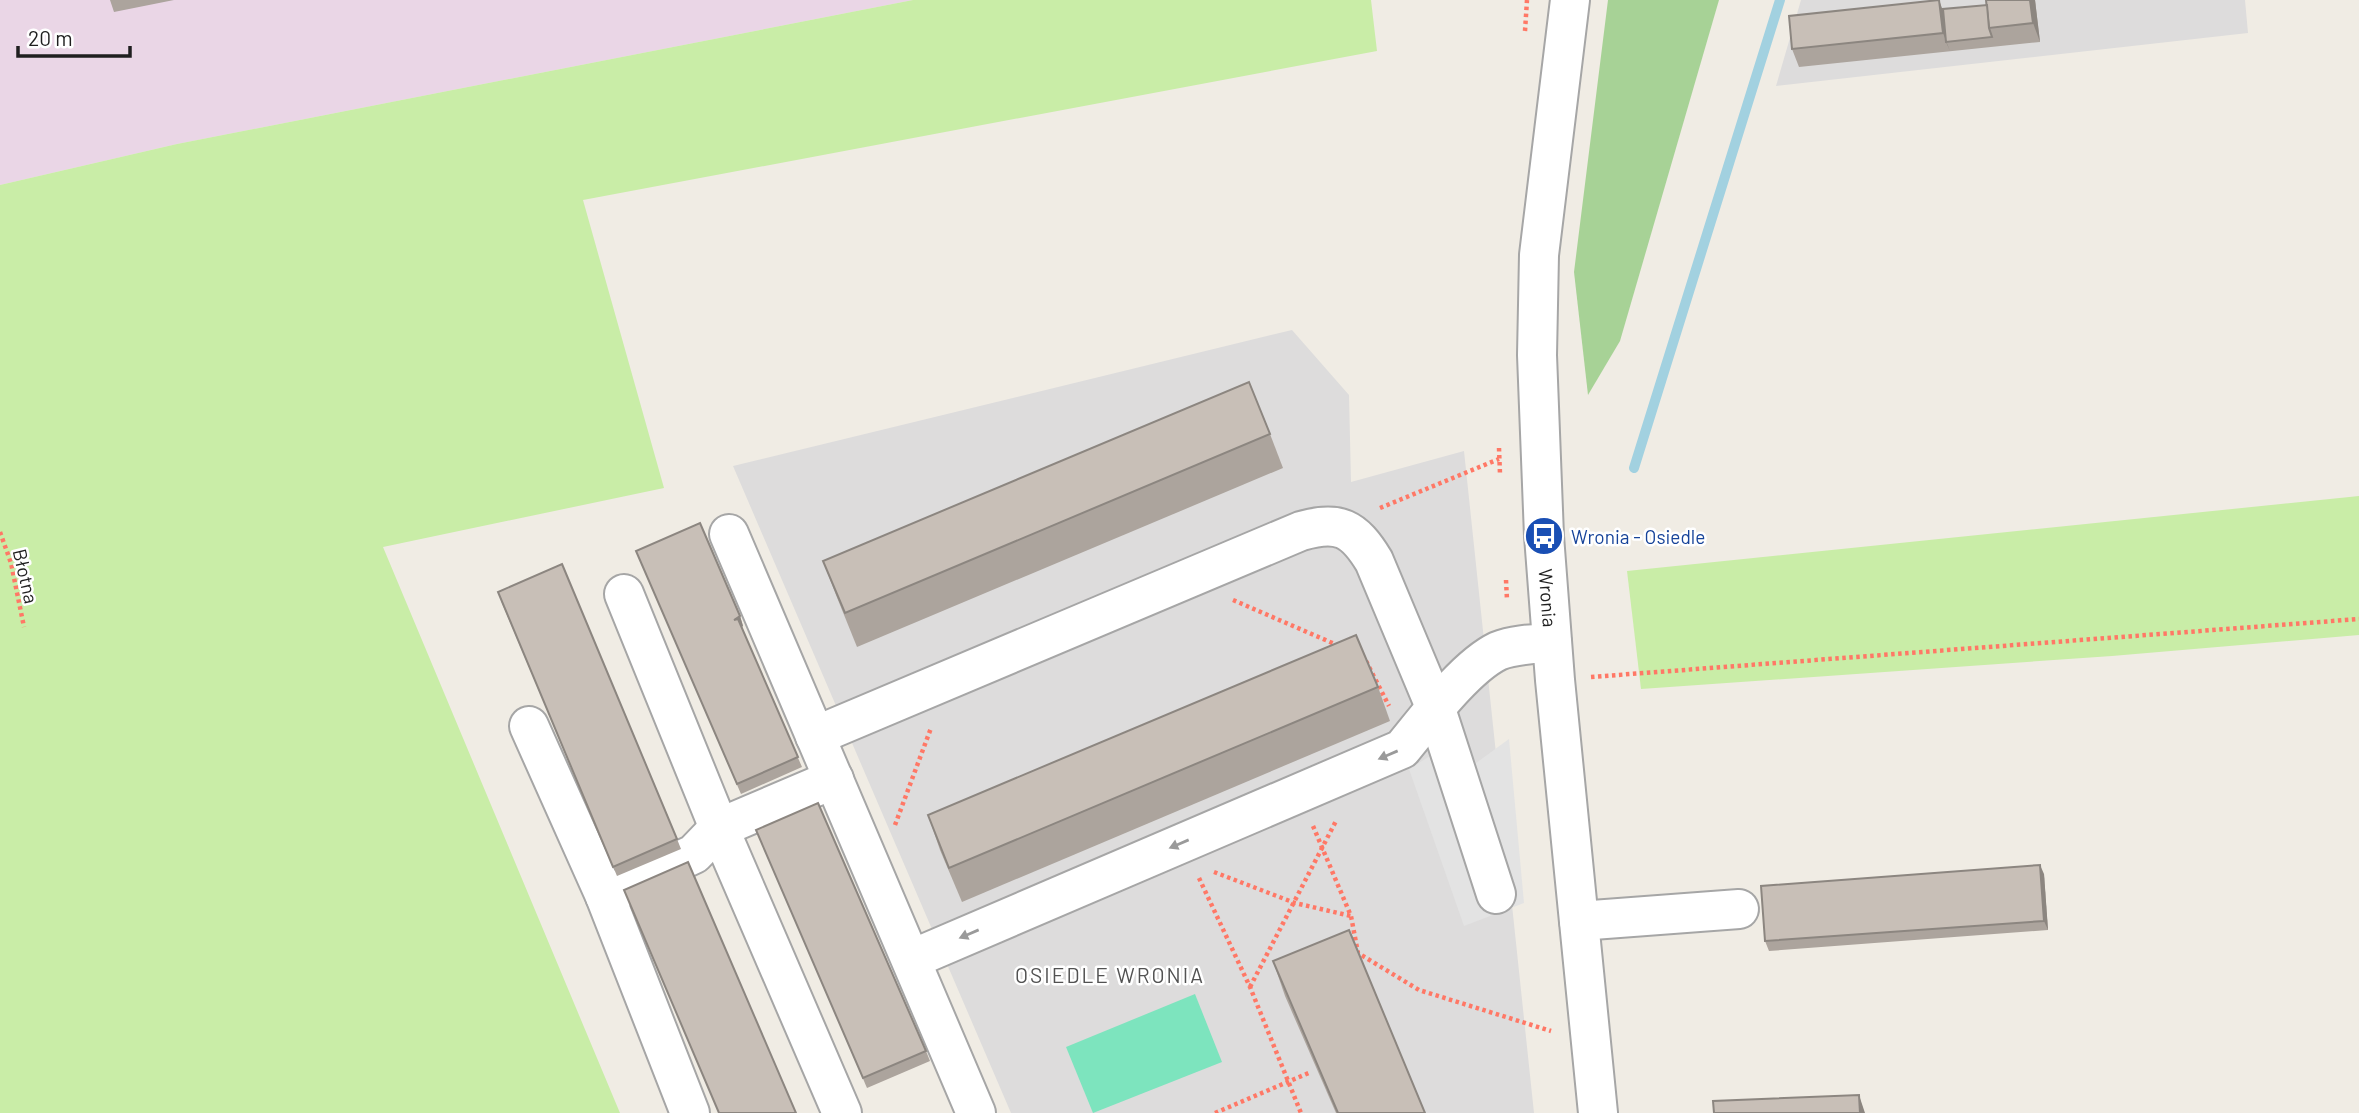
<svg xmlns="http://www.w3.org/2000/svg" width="2359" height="1113" font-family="Barlow,sans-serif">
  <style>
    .residential { fill: #dddcdc }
    .industrial { fill: #ead6e6 }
    .grass { fill: #c9eda7 }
    .forest { fill: #a7d296 }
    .pitch { fill: #7de4be }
    .parking { fill: #e3e3e3 }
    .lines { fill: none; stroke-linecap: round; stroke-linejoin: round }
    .stream { stroke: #a2d1e0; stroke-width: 10 }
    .minor-casing { stroke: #a6a6a6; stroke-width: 42 }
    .path { stroke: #ff7866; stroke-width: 4.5; stroke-dasharray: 3.5 3.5; stroke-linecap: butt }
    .minor { stroke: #fff; stroke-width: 38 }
    .wall { fill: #aca49d }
    .shaded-wall { fill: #8c8680 }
    .building { fill: #c8bfb7; stroke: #8c8680; stroke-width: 2 }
    .oneway { fill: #9a9a9a }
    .labels { text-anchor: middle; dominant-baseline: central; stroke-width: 5; stroke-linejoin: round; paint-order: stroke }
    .transit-label { font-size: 19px; fill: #164399; stroke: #fff; text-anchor: start }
    .street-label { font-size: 19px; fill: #1f1f1f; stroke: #fff }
    .neighbourhood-label { font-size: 21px; letter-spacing: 2px; fill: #525252; stroke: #fff }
  </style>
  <rect width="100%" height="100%" fill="#f0ece4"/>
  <g class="residential">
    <path d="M1801,0H2245L2248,33L1776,86Z"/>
    <path d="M1292,330L1349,395L1351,482L1464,451L1534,1113H1011L733,466Z"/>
  </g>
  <path class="industrial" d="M0,0H913L177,144L0,185Z"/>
  <g class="grass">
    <path d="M913,0H1371L1377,51L583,200L664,488L383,547L620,1113H0V185L177,144Z"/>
    <path d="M2359,496V635L2112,656L1641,689L1627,571Z"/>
  </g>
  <path class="forest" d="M1608,0H1719L1620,341L1588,395L1574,272Z"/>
  <path class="pitch" d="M1195,994L1222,1062L1093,1113L1066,1047Z"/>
  <path class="parking" d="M1464,735L1476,763L1509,739L1524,903L1464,926L1409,769Z"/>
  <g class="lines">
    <path class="stream" d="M1634,468L1780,0"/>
    <g class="minor-casing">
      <g id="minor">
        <path id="s1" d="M1570,0L1539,255L1537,355L1544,536L1555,680L1598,1113"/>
        <path d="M729,534L976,1113"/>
        <path d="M624,594L719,828L842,1113"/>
        <path d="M529,726L605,896"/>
        <path d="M815,736L1301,531C1339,520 1354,528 1374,561L1436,709L1496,894"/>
        <path d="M1579,921L1739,909"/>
        <path d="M912,959L1402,749C1426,720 1465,667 1498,651C1515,644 1535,644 1552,643"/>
        <path d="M690,1113L605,896L694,854L719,828L834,779"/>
      </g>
    </g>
    <g class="path">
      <path d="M1525,31L1527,0"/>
      <path d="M1499,448L1500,474"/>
      <path d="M1380,508L1499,459"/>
      <path d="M0,532L11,563L24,627"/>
      <path d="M1506,580L1507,600"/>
      <path d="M1233,600L1337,645"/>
      <path d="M1366,661L1389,706"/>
      <path d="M1591,677L2359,619"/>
      <path d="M895,825L931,728"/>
      <path d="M1313,826L1351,916L1358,953L1419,990L1551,1031"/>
      <path d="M1214,872L1295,903L1351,916"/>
      <path d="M1199,878L1250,987L1301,1113"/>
      <path d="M1250,987L1336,821"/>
      <path d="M1215,1113L1311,1072"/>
    </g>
    <use href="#minor" class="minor"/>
  </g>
  <g class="wall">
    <path d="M110,0H174L114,12Z"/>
    <path d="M1986,0H2035L2040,42L1799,67L1792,49L1943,9L1987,5Z"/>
    <path d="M1270,434L1283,468L857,647L836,595L823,561Z"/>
    <path d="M636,551L740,616L743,626L741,627L802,767L741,794Z"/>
    <path d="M501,601L677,839L681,849L617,876Z"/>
    <path d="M1378,687L1390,721L962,902L940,850L928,815Z"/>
    <path d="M756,830L926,1051L930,1061L867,1088Z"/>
    <path d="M2044,874L2048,930L1769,951L1765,941Z"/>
    <path d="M1273,961L1425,1113H1336L1285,996Z"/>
  </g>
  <g class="shaded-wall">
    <path d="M1939,0L1946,19V42L1950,51L1943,33Z"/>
    <path d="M2030,0H2035L2040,42L2033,23Z"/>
    <path d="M740,616L743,626L737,630L734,620Z"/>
    <path d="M2040,865L2044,874L2048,930L2044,921Z"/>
    <path d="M1859,1095L1865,1113H1860Z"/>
  </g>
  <g class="building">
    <path d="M1939,0L1943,33L1792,49L1789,16Z"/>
    <path d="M1986,0H2030L2033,23L1989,28Z"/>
    <path d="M1987,5L1989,28L1992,37L1946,42L1943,9Z"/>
    <path d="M1249,382L1270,434L845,613L823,561Z"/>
    <path d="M700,523L740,616L734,620L738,619L798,757L737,784L636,551Z"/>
    <path d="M562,564L677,839L613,867L498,592Z"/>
    <path d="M1356,635L1378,687L949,868L928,815Z"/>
    <path d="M818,803L926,1051L863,1078L756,830Z"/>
    <path d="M688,862L796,1113H719L624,890Z"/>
    <path d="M2040,865L2044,921L1765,941L1761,886Z"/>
    <path d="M1349,930L1425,1113H1338L1273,961Z"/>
    <path d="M1859,1095L1860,1113H1714L1713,1101Z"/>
  </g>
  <defs><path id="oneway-solid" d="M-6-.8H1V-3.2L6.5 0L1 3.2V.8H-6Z" transform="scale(1.75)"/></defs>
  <g class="oneway">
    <use href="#oneway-solid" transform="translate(1388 755) rotate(157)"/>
    <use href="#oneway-solid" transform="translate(1179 844) rotate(157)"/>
    <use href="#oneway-solid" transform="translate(969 934) rotate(157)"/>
  </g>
  <defs>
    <g id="bus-disc" transform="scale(2.0125)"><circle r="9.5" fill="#1a4fb4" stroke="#fff"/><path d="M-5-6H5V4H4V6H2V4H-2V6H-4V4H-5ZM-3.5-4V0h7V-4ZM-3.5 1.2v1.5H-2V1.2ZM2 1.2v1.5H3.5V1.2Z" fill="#fff"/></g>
  </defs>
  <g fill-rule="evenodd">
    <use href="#bus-disc" x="1544" y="536"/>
  </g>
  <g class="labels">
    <g class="transit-label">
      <text x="1571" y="536">Wronia - Osiedle</text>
    </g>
    <g class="street-label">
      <text transform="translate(26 576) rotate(77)">Błotna</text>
      <text stroke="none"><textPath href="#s1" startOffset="600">Wronia</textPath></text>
    </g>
    <g class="neighbourhood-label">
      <text x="1110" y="974">OSIEDLE WRONIA</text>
    </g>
  </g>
  <path d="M18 46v10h112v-10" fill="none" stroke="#1f1f1f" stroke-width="3.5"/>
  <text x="28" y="46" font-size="21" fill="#1f1f1f" stroke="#ffffff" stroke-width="5" paint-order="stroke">20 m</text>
</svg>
